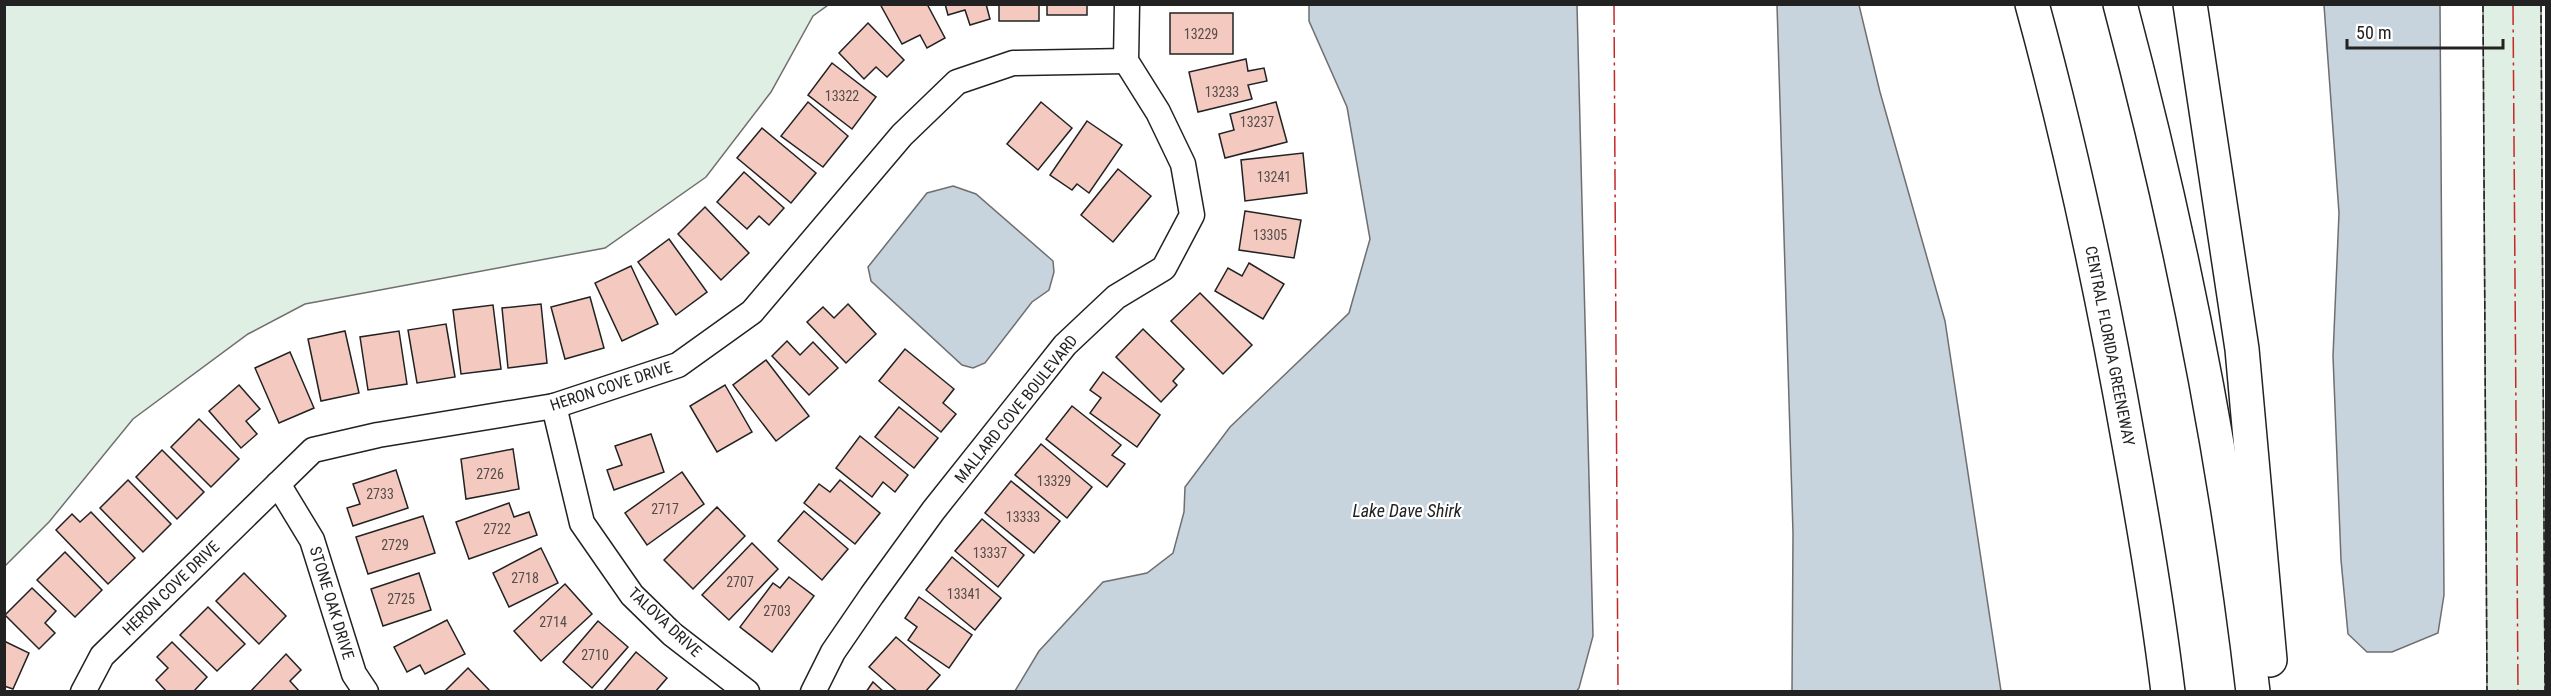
<svg xmlns="http://www.w3.org/2000/svg" width="2551" height="696" font-family="'Roboto Condensed',sans-serif">
  <style>
    .green { fill: #e0efe3; stroke: #6f6f6f; stroke-width: 1.5 }
    .water { fill: #c7d3dd; stroke: #6f6f6f; stroke-width: 1.5 }
    .building { fill: #f3c9c0; stroke: #222; stroke-width: 1.5 }
    .lines { fill: none; stroke-linecap: round; stroke-linejoin: round }
    .minor-casing { stroke: #222; stroke-width: 27 }
    .highway-casing { stroke: #222; stroke-width: 36 }
    .minor { stroke: #fff; stroke-width: 24 }
    .highway { stroke: #fff; stroke-width: 33 }
    .fence { stroke: #222; stroke-width: 1.5; stroke-dasharray: 8 3; stroke-linecap: butt }
    .power { stroke: #c62828; stroke-width: 1.5; stroke-dasharray: 21 4.5 3 4.5; stroke-linecap: butt }
    .labels { text-anchor: middle; dominant-baseline: central; stroke-width: 4.5; stroke-linejoin: round; paint-order: stroke }
    .number-label { font-size: 14px; fill: #564c4a }
    .street-label { font-size: 16px; fill: #222; stroke: #fff }
    .water-label { font-size: 18px; font-style: italic; fill: #222; stroke: #fff }
  </style>
  <rect width="100%" height="100%" fill="#fff"/>
  <g class="green">
    <path d="M5,4H828V5L813,16L771,92L706,177L605,248L305,304L248,334L133,419L49,522L5,566Z"/>
    <path d="M2483,5H2541L2545,691H2487Z"/>
  </g>
  <g class="water">
    <path d="M1309,5H1577L1593,636L1579,688L1576,692L1015,691L1039,651L1103,582L1147,573L1173,553L1184,512L1185,487L1230,427L1349,313L1370,239L1347,107L1309,21Z"/>
    <path d="M1777,5H1859L1880,92L1945,321L2001,691H1792L1793,533Z"/>
    <path d="M2324,5H2440L2444,595L2438,633L2392,652H2367L2348,634L2341,560L2333,356L2339,213Z"/>
    <path d="M953,186L976,194L1053,261L1054,272L1049,290L1032,302L985,363L973,368L962,365L871,281L868,267L927,193Z"/>
  </g>
  <g class="building">
    <path d="M880,4H927L945,38L927,48L920,35L902,44Z"/>
    <path d="M945,4H986L990,19L970,25L965,10L948,15Z"/>
    <rect x="999" y="4" width="40" height="17"/>
    <rect x="1047" y="4" width="40" height="11"/>
    <rect x="1170" y="13" width="63" height="41"/>
    <path d="M868,23L904,60L887,77L876,67L864,79L839,53Z"/>
    <path d="M1246,59L1248,71L1264,68L1267,81L1248,85L1252,99L1198,112L1189,72Z"/>
    <path d="M832,63L876,97L852,129L808,95Z"/>
    <path d="M808,102L848,136L823,167L781,136Z"/>
    <path d="M1041,102L1072,128L1038,170L1007,144Z"/>
    <path d="M1276,102L1287,142L1225,158L1219,134L1234,130L1230,114Z"/>
    <path d="M1087,121L1122,145L1089,193L1077,184L1072,190L1050,175Z"/>
    <path d="M762,128L816,173L791,203L737,158Z"/>
    <path d="M1303,153L1307,193L1245,201L1241,160Z"/>
    <path d="M1118,169L1151,196L1113,242L1081,215Z"/>
    <path d="M744,172L784,208L769,225L759,216L747,229L717,202Z"/>
    <path d="M705,207L749,253L721,280L678,234Z"/>
    <path d="M1245,211L1301,220L1294,258L1239,250Z"/>
    <path d="M669,239L707,292L676,315L638,262Z"/>
    <path d="M1249,263L1284,284L1263,319L1215,291L1228,268L1242,276Z"/>
    <path d="M631,266L658,324L622,341L595,283Z"/>
    <path d="M1200,293L1252,345L1223,374L1171,321Z"/>
    <path d="M590,297L604,348L565,359L551,307Z"/>
    <path d="M541,304L547,363L508,368L502,308Z"/>
    <path d="M848,304L876,334L846,363L807,322L823,307L834,318Z"/>
    <path d="M493,305L501,369L461,374L453,310Z"/>
    <path d="M446,324L455,377L417,383L408,330Z"/>
    <path d="M1143,329L1184,369L1173,381L1177,385L1161,402L1116,357Z"/>
    <path d="M345,331L359,393L321,401L308,339Z"/>
    <path d="M399,331L407,384L368,390L360,337Z"/>
    <path d="M787,341L800,355L813,342L838,368L809,395L772,356Z"/>
    <path d="M905,349L954,389L943,403L956,414L941,432L879,381Z"/>
    <path d="M290,352L314,408L279,423L255,368Z"/>
    <path d="M766,360L809,416L776,441L733,385Z"/>
    <path d="M1103,372L1160,415L1137,447L1090,413L1101,398L1090,390Z"/>
    <path d="M239,385L260,409L246,421L257,434L241,448L209,411Z"/>
    <path d="M725,385L752,432L717,452L690,406Z"/>
    <path d="M1072,406L1121,445L1112,455L1125,464L1107,487L1046,439Z"/>
    <path d="M899,407L938,438L914,468L875,437Z"/>
    <path d="M199,419L239,459L211,487L171,447Z"/>
    <path d="M651,434L664,472L614,490L607,470L622,465L615,446Z"/>
    <path d="M860,436L908,475L895,492L883,482L872,497L836,468Z"/>
    <path d="M1041,444L1092,487L1067,518L1015,475Z"/>
    <path d="M513,449L519,489L466,499L461,459Z"/>
    <path d="M162,450L204,492L177,519L136,477Z"/>
    <path d="M396,470L408,508L353,526L347,508L360,504L353,484Z"/>
    <path d="M682,472L704,504L647,545L625,513Z"/>
    <path d="M128,480L171,524L143,552L100,508Z"/>
    <path d="M840,480L880,513L855,544L804,503L819,484L830,492Z"/>
    <path d="M1011,481L1060,521L1034,553L985,513Z"/>
    <path d="M509,503L514,517L529,512L537,535L469,559L456,522Z"/>
    <path d="M717,507L745,536L693,589L664,560Z"/>
    <path d="M804,511L848,549L822,580L778,541Z"/>
    <path d="M91,512L135,558L108,584L56,530L72,514L80,522Z"/>
    <path d="M423,516L435,553L368,574L356,537Z"/>
    <path d="M982,519L1024,555L998,587L955,551Z"/>
    <path d="M752,543L778,569L729,620L702,595Z"/>
    <path d="M541,548L558,583L509,607L493,573Z"/>
    <path d="M65,552L102,590L75,617L37,580Z"/>
    <path d="M952,557L1001,598L975,630L926,590Z"/>
    <path d="M244,573L286,616L259,644L216,601Z"/>
    <path d="M419,573L431,610L383,626L371,589Z"/>
    <path d="M789,577L814,596L772,652L740,627L773,583L780,588Z"/>
    <path d="M565,584L592,614L541,661L514,631Z"/>
    <path d="M32,588L56,611L45,623L55,633L39,649L5,615Z"/>
    <path d="M919,597L972,635L949,668L908,640L917,627L905,618Z"/>
    <path d="M208,607L245,644L217,671L180,635Z"/>
    <path d="M447,620L465,654L425,674L420,665L407,672L394,647Z"/>
    <path d="M598,621L628,647L592,688L563,662Z"/>
    <path d="M896,637L940,675L925,692H898L869,667Z"/>
    <path d="M4,641L29,653L13,689L4,686Z"/>
    <path d="M172,642L207,677L193,692H167L156,680L168,668L157,657Z"/>
    <path d="M636,652L667,678L655,692H603Z"/>
    <path d="M286,654L301,670L290,681L300,692H250Z"/>
    <path d="M468,668L491,692H444Z"/>
    <path d="M873,682L884,692H866Z"/>
  </g>
  <g class="lines">
    <g class="minor-casing">
      <g id="minor">
        <path d="M554,406L582,523L632,595L672,634L747,692"/>
        <path d="M278,484L312,540L354,674L366,692"/>
        <path d="M83,692L102,656L313,450L378,435L554,406L678,365L752,312L902,135L957,82L1013,63L1126,61"/>
        <path d="M813,692L833,652L872,595L933,511L1065,345L1116,297L1164,268L1192,215L1183,164L1158,112L1126,61L1127,4"/>
      </g>
    </g>
    <g class="highway-casing">
      <g id="highway">
        <path d="M2032,4C2072,150 2103,296 2129,444C2144,526 2158,609 2168,692"/>
        <path d="M2120,4C2180,229 2226,460 2253,692"/>
        <path d="M2190,4L2242,349L2270,660"/>
      </g>
    </g>
    <use href="#minor" class="minor"/>
    <use href="#highway" class="highway"/>
    <g class="fence">
      <path d="M2483,4L2487,692"/>
      <path d="M2541,4L2545,692"/>
    </g>
    <g class="power">
      <path d="M1614,4L1618,692"/>
      <path d="M2513,4L2518,692"/>
    </g>
  </g>
  <g class="labels">
    <g class="number-label">
      <text x="1201" y="34">13229</text>
      <text x="1222" y="92">13233</text>
      <text x="842" y="96">13322</text>
      <text x="1257" y="122">13237</text>
      <text x="1274" y="177">13241</text>
      <text x="1270" y="235">13305</text>
      <text x="490" y="474">2726</text>
      <text x="1054" y="481">13329</text>
      <text x="380" y="494">2733</text>
      <text x="665" y="509">2717</text>
      <text x="1023" y="517">13333</text>
      <text x="497" y="529">2722</text>
      <text x="395" y="545">2729</text>
      <text x="990" y="553">13337</text>
      <text x="525" y="578">2718</text>
      <text x="740" y="582">2707</text>
      <text x="964" y="594">13341</text>
      <text x="401" y="599">2725</text>
      <text x="777" y="611">2703</text>
      <text x="553" y="622">2714</text>
      <text x="595" y="655">2710</text>
    </g>
    <g class="street-label">
      <text transform="translate(2110 346) rotate(79)">CENTRAL FLORIDA GREENEWAY</text>
      <text transform="translate(611 386) rotate(-18)">HERON COVE DRIVE</text>
      <text transform="translate(1016 409) rotate(-51)">MALLARD COVE BOULEVARD</text>
      <text transform="translate(171 588) rotate(-44)">HERON COVE DRIVE</text>
      <text transform="translate(332 603) rotate(73)">STONE OAK DRIVE</text>
      <text transform="translate(665 622) rotate(43)">TALOVA DRIVE</text>
    </g>
    <g class="water-label">
      <text x="1407" y="510">Lake Dave Shirk</text>
    </g>
  </g>
  <rect width="2551" height="696" fill="none" stroke="#222222" stroke-width="12"/>
  <path d="M2347 39v9h156v-9" fill="none" stroke="#222222" stroke-width="3"/>
  <text x="2356" y="39" font-size="18" fill="#222222" stroke="#ffffff" stroke-width="4.5" paint-order="stroke">50 m</text>
</svg>
